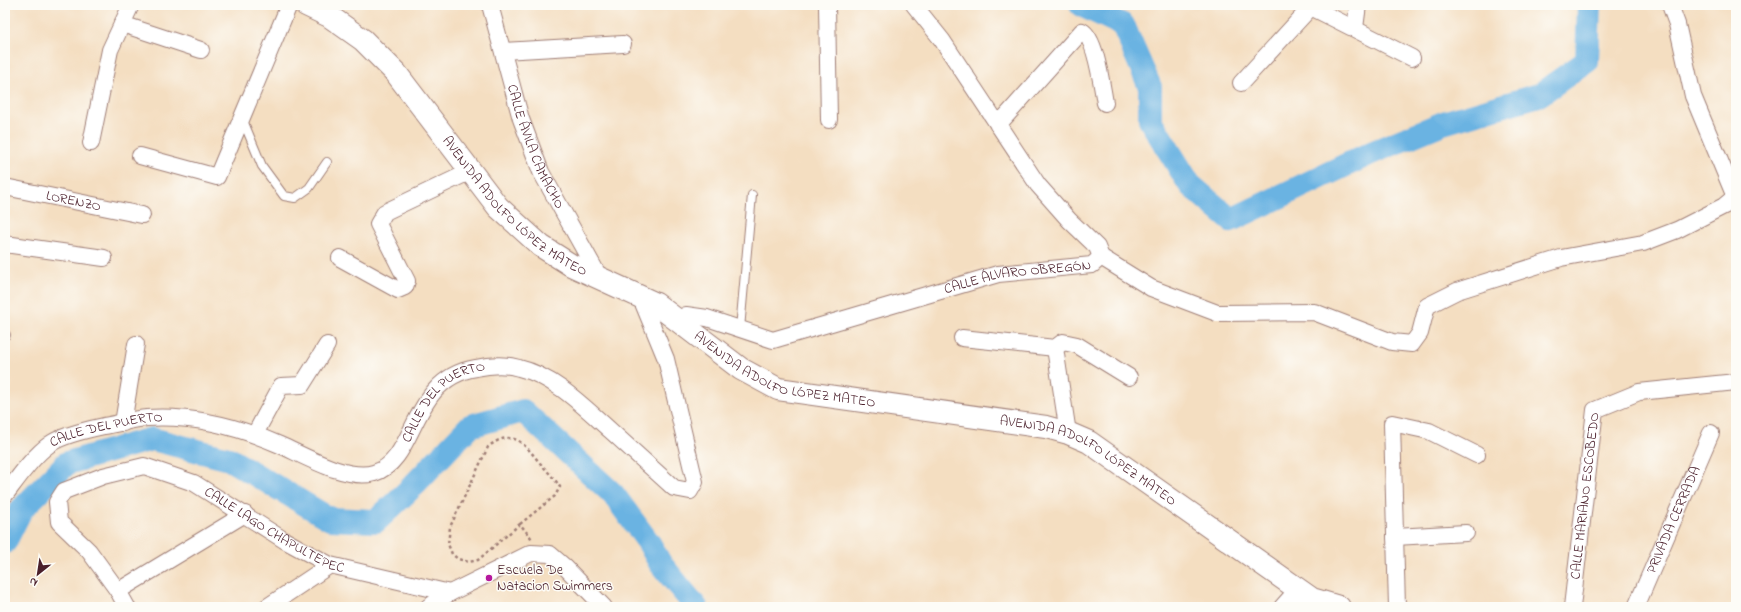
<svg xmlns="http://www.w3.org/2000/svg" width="1741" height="612" font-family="'Indie Flower',sans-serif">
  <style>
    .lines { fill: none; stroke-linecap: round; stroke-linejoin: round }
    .river { stroke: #6ab3e2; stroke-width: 24 }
    .lane-casing { stroke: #9f7e76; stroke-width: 10 }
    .street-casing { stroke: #9f7e76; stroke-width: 18 }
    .primary-casing { stroke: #9f7e76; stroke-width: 24 }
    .path { stroke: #9f7e76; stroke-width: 2.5; stroke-dasharray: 3 3; stroke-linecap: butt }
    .lane { stroke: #fff; stroke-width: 8 }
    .street { stroke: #fff; stroke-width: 16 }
    .primary { stroke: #fff; stroke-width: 22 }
    .poi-dot { fill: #b5179e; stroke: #fdfcf7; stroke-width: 1.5 }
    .labels { text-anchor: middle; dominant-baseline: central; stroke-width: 3; stroke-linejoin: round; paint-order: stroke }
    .street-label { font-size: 14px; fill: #4a1f2b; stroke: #fdfcf7 }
    .poi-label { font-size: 14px; fill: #4a1f2b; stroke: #fdfcf7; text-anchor: start }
  </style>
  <rect width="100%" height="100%" fill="#fdfcf7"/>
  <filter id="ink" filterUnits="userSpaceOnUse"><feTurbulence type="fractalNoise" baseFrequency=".025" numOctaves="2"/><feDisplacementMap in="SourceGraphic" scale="8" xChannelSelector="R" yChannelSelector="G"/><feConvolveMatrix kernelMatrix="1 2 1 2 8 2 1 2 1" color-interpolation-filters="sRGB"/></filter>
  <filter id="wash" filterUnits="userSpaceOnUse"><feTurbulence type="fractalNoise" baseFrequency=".012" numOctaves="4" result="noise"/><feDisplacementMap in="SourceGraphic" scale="16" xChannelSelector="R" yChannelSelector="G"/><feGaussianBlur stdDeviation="0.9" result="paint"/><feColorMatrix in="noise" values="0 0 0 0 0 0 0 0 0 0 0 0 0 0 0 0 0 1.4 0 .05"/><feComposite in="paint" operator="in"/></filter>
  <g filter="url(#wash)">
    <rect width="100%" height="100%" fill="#f4dec1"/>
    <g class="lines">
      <g class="river">
        <path d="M1081,5L1123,25L1150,87V120L1190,185L1231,220L1371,153L1443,123L1539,95L1587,61L1589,5"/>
        <path d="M5,542L21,510L67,463L152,439L229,459L330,519L376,521L408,491L470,426L523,411L613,494L649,543L660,563L696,607"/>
      </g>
    </g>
  </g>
  <g filter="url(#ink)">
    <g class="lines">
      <g class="lane-casing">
        <g id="lane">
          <path d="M242,118L262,166L284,196L295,198L309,188L327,162"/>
          <path d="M740,329L752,195"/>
          <path d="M5,335H6"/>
        </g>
      </g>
      <g class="street-casing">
        <g id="street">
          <path id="s1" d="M490,5L521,119L541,172L601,280"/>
          <path d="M827,5L829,120"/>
          <path d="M914,5L942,40L1038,185L1069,220L1097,247L1101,257"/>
          <path d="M1670,5L1677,24L1693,96L1735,197"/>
          <path d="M122,24L201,50"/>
          <path d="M1355,28L1358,5"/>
          <path d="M503,51L623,44"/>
          <path d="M1241,83L1311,7L1412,58"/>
          <path d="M998,125L1082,31C1096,38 1102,87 1105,103"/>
          <path d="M91,143L110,50L131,5"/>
          <path d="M140,156L217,177L289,5"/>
          <path id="s2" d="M5,187L142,215"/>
          <path d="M5,244L104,258"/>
          <path d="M1101,257L1151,288L1217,313L1314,312L1392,342L1412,344L1420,333L1427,306L1457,291L1561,258L1643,243L1677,230L1724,206L1736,196"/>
          <path d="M340,258L398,290L405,287L407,281L378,224L385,212L471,171"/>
          <path id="s3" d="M679,322L686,315L707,318L773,340L998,274L1092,265L1101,257"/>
          <path d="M962,338L1055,348L1063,342L1077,345L1129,377"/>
          <path d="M1055,348L1068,433"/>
          <path d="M123,423L136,344"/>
          <path d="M255,434L281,386L302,385L327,345"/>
          <path id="s4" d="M5,495C18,478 33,456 50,444C61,436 90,429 104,426C118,424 133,419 147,418C192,415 239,427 280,445C305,456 347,481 374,473C418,460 409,379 476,368C489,365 506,364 519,368C554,376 585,408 611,431C632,450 653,469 674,488L690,491L695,482L666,359L640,296"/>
          <path d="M1395,537L1466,533"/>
          <path d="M118,591L245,514"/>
          <path id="s5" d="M127,607L118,591L89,551L59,522L57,502L64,491L103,476L144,466L194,483L284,540L330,565L450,593L531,553L550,554L565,567L604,607"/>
          <path d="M267,607L330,565"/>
          <path d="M428,607L450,593"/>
          <path d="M1282,607L1298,589"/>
          <path d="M1397,607L1392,423L1429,431L1477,455"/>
          <path id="s6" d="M1572,607L1595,410L1639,392L1736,382"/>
          <path id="s7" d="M1636,607L1711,433"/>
        </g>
      </g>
      <g class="primary-casing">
        <g id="primary">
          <path id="s8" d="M306,5L329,16L363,40L396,73L498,207L541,246L571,265L656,304L741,369L778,389L1046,427L1068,433L1089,442L1312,599L1339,607"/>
        </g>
      </g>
      <path class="path" d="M520,524L555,496L560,487C555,479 547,471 540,463C524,444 513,427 488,447L450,527L448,544L452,554L458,559L469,562L478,560L520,524L532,539"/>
      <use href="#lane" class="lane"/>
      <use href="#street" class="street"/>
      <use href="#primary" class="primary"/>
    </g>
  </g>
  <circle class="poi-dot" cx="489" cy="578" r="4"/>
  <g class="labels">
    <g class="street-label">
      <text stroke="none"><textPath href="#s1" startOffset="149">CALLE ÁVILA CAMACHO</textPath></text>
      <text stroke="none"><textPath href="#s2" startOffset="70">LORENZO</textPath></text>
      <text stroke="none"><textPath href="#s8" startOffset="294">AVENIDA ADOLFO LÓPEZ MATEO</textPath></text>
      <text stroke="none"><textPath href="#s3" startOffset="354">CALLE ÁLVARO OBREGÓN</textPath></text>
      <text stroke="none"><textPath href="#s8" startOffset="618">AVENIDA ADOLFO LÓPEZ MATEO</textPath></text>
      <text stroke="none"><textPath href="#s4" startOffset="510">CALLE DEL PUERTO</textPath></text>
      <text stroke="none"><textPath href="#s4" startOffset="127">CALLE DEL PUERTO</textPath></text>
      <text stroke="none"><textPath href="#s8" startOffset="941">AVENIDA ADOLFO LÓPEZ MATEO</textPath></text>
      <text stroke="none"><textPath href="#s6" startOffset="112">CALLE MARIANO ESCOBEDO</textPath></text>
      <text stroke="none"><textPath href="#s7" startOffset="95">PRIVADA CERRADA</textPath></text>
      <text stroke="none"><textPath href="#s5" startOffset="373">CALLE LAGO CHAPULTEPEC</textPath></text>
    </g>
    <g class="poi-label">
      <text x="497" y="570">Escuela De<tspan x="497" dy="16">Natacion Swimmers</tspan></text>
    </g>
  </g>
  <rect width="1741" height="612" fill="none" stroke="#fdfcf7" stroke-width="20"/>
  <g transform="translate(38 574) rotate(210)" stroke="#fdfcf7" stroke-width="3" paint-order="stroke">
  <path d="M0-3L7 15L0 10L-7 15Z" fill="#4a1f2b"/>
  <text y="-6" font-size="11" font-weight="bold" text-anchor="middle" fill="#4a1f2b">N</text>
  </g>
</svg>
